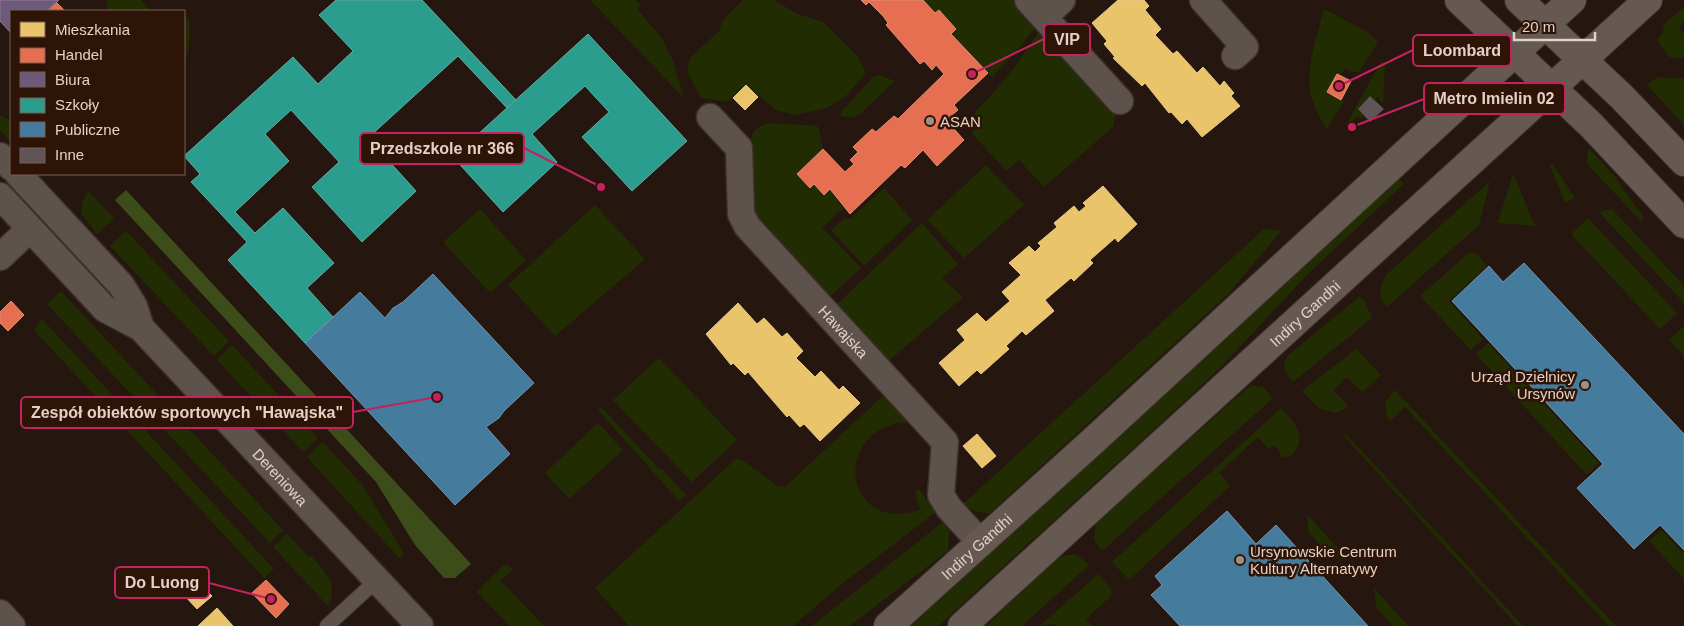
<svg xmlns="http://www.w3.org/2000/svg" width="1684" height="626" font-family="Helvetica,sans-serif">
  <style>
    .green { fill: #212c02 }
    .forest { fill: #3c4d19 }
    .homes { fill: #e9c46a; stroke: #e7c886 }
    .shops { fill: #e76f51; stroke: #e68c74 }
    .offices { fill: #6d597a; stroke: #907d91 }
    .schools { fill: #2a9d8f; stroke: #62aca0 }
    .public { fill: #457b9d; stroke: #7494aa }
    .building { fill: #605556 }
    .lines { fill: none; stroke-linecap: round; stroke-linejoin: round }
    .lane-casing { stroke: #3d312d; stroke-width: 16 }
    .street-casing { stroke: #3d312d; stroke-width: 29 }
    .secondary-casing { stroke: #3d312d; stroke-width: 30 }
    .lane { stroke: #5e524d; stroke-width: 14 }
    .street { stroke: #5e524d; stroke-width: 26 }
    .secondary { stroke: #665952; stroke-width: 28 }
    .poi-dot { fill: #a08f87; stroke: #2e1406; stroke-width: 2 }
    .labels { text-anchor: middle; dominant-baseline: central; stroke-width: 5; stroke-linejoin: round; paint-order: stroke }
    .poi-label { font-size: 15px; fill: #e3d0c7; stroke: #2e1406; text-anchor: start }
    .street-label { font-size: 15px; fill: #e3d0c7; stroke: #2e1406 }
    .leader { fill: none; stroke: #c42160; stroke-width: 2 }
    .callout-dot { fill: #c42160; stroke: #2e1406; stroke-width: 2 }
    .callout { fill: #2e1406; stroke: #c42160; stroke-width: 2 }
    .callout-label { font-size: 16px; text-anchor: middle; font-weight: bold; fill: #e3d0c7 }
  </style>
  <rect width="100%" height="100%" fill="#25170f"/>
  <g class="green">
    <path d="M107,0H141L151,11H107Z"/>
    <path d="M590,0H636L640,5L637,9L661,37L673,61L683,97Z"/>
    <path d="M743,0H775L795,13L823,22L858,57L866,73L846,96L827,108L795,115L776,110L746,85L728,102L701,98L687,72L690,58L720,30L722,21Z"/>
    <path d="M923,0H1021L1038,24L1017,51L992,77L951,34L956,28L939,10L935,13Z"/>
    <path d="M1684,7V20L1679,30L1684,33V58L1669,57L1657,40L1665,30L1662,26Z"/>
    <path d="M1324,9L1366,31L1378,42L1359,72H1352L1345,68L1340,76L1337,74L1327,92L1344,101L1327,129C1297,87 1312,55 1324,9Z"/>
    <path d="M184,15L189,21C190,34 190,52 184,64Z"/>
    <path d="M1043,25L1116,112L1113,127L1044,187L1019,160L1007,171L971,133L983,122L975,115L976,111C1002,85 1023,57 1043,25Z"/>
    <path d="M1381,62L1385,64L1383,103L1377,97L1375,100L1370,96L1358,109L1364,116L1361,119L1358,116L1345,127Z"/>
    <path d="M879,75L895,81L860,114L852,118L841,116V112L873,77Z"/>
    <path d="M1658,77L1684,79V125L1647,85Z"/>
    <path d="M0,115L11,121V142L0,130Z"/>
    <path d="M772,123L817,126L819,129L823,149L797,174L809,188L814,184L824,195L830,189L840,199L838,202L844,208L822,227L861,268L825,301C802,275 754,231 748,197C746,184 749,168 749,155C749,138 752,125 772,123Z"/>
    <path d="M1588,147L1615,177L1644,218L1641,221L1587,164Z"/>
    <path d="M1552,163L1575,198L1565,203L1549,164Z"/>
    <path d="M986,165L1024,205L964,258L927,220Z"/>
    <path d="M1513,173L1535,226L1498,223Z"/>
    <path d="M1399,179L1404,184L1307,275L1220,368L1186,400L938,626H911Z"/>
    <path d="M1490,181L1479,225L1387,307C1377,298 1380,285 1386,275Z"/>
    <path d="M884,188L912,220L864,266L831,230L845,218L850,219Z"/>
    <path d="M88,191L114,218L97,234L81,213L83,201Z"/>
    <path d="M595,205L645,259L555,336L508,285Z"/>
    <path d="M480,209L526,260L490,293L443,242Z"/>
    <path d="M1612,209L1684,286V303L1599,212Z"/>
    <path d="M1588,218L1677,313L1660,329L1571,234Z"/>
    <path d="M922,223L958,264L942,278L963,297L885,364L833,308Z"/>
    <path d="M1264,229L1281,231L1229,293L989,514L975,511L963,504Z"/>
    <path d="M126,231L229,341L214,356L110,246Z"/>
    <path d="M1470,252L1476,253L1487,266L1449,301L1483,339L1471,350L1420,296Z"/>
    <path d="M61,291L283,530L270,543L47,304Z"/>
    <path d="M1359,297L1364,299L1372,318L1293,382C1285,373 1281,367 1287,356Z"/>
    <path d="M42,319L274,569L264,578L34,330Z"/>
    <path d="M1684,326V356L1669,340Z"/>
    <path d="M1488,343L1599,463L1587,475L1476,354Z"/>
    <path d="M232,345L318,438L303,452L217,360Z"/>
    <path d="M1356,349L1381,375L1362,392L1347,377L1333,390L1348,406L1337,413L1320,409L1302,391Z"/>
    <path d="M659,358L737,440L692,482L613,400Z"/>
    <path d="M1251,385L1263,387L1273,398L1102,551L1094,540L1096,522Z"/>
    <path d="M1395,390L1616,626H1609L1405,407L1390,421C1382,409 1385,398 1395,390Z"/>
    <path d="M888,391L920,425C913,424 904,422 897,423C831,439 847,534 920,510L915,492L919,489L936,512L844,582L793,626H629L595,588L736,459L742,460L777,486L785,487Z"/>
    <path d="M601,407L660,470L662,469L686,495L679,501L598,410Z"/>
    <path d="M1281,408C1293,420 1308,435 1294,452C1291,456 1289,457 1284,458L1280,456L1281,454L1274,445L1269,449L1258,437L1219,473L1230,486L1129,580L1112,562Z"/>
    <path d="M598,423L623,450L569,499L545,473Z"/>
    <path d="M1346,434L1523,626H1518L1344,436Z"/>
    <path d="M323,442L363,486L404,553L399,558L307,457Z"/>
    <path d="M1307,514L1348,560L1328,555L1308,531Z"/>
    <path d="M944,521L949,531L948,551L849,626H812Z"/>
    <path d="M1661,530L1684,554V579L1649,541Z"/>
    <path d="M287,534L309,557L311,556C324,571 340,585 328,606L273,547Z"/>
    <path d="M1067,555H1077L1089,565L1022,626H986L1057,558Z"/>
    <path d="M504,565H508L513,569L501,581L544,626H510L477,592Z"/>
    <path d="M1098,574L1111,589L1112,595L1086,619L1092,626H1056L1054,624L1040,626Z"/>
    <path d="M1374,588L1408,626H1393L1376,607Z"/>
  </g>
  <path class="forest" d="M126,190L471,564L455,578H444L415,545L376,482L115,200Z"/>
  <g class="homes">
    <path d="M1118,0H1144L1149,6L1145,10L1161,29L1155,35L1173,54L1177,51L1197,73L1203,67L1220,86L1224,81L1234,93L1231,96L1240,106L1202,137L1187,119L1182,124L1171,112L1169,113L1145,83L1142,86L1113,58L1115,57L1104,44L1107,41L1092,23Z"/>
    <path d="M746,85L758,97L745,110L733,98Z"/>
    <path d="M1103,186L1137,224L1118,242L1115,238L1090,260L1093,263L1074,281L1071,278L1045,300L1054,311L1026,335L1022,331L1006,346L1009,349L981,374L977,370L959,386L939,363L965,340L957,330L977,313L986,322L1010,301L1002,292L1021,275L1009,263L1029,246L1035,252L1041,246L1038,243L1057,227L1054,223L1074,206L1079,212L1086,206L1083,203Z"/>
    <path d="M738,303L757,324L764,318L782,337L787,333L803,351L796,358L815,377L821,371L839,390L843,386L860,403L820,441L804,424L800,427L789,415L787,417L748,372L745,375L733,363L731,365L706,334Z"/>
    <path d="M977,434L990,449L976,461L963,446Z"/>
    <path d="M990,449L996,456L982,468L976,461Z"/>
    <path d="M183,566L212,596L197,609L168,578Z"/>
    <path d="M217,608L233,626H198Z"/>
  </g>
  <g class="shops">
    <path d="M861,0H923L935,13L939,10L956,29L951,34L988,73L954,105L958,110L946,120L964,140L937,166L923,150L905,168L901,165L850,214L830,189L824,195L814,184L810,188L797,174L823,149L845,172L854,164L850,160L858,152L853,147L872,129L876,132L894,116L898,119L944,74L936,65L932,70L924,61L920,64L886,25L888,23L883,16L869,2L866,5Z"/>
    <path d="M56,2L65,11H47Z"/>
    <path d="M1337,74L1351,81L1341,100L1327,92Z"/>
    <path d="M11,301L24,315L8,331L0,323V312Z"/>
    <path d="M266,580L289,604L276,618L252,593Z"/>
  </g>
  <path class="offices" d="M0,0H59L47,11H11V33L0,21Z"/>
  <g class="schools">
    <path d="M336,0H422L516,100L507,108L458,56L368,138L416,191L362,242L312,187L339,162L291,110L265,134L289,161L235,212L255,233L283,208L334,263L307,288L333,317L305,343L228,260L247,242L191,182L200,174L184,156L293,57L318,84L353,51L319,15Z"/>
    <path d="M588,34L687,141L632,191L582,137L609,112L585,86L532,134L557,162L503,212L453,157Z"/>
  </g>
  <g class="public">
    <path d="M1524,263L1684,434V550L1660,525L1634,549L1577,488L1603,464L1452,301L1489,266L1503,282Z"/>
    <path d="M433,274L534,383L504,411L499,418L486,427L510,454L455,505L305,343L360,292L385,318L393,308L403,302Z"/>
    <path d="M1227,511L1256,544L1276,525L1368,626H1180L1151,595L1162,585L1155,576Z"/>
  </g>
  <path class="building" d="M1370,96L1384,109L1370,122L1358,109Z"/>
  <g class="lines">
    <g class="lane-casing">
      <path id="lane" d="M327,626L377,580"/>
    </g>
    <g class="street-casing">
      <g id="street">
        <path d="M1028,0L1120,101"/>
        <path d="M1203,0L1245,47L1235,56"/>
        <path d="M1044,17L1062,0"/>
        <path id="s1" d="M710,117L739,148L741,214L747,226L945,442L941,495L949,508L981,543"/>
        <path d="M0,156L11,167"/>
        <path d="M18,174L121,285L134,306L141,328"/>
        <path id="s2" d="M0,196L105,309L141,328L420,626"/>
        <path d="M0,257L30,229"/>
        <path d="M0,613L12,626"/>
      </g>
    </g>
    <g class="secondary-casing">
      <g id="secondary">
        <path d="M1459,0L1591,125L1684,224"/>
        <path d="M1519,0L1622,97L1684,162"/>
        <path id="s3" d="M888,626L1093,441L1572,0"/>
        <path id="s4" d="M962,626L1648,0"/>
      </g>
    </g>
    <use href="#lane" class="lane"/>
    <use href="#street" class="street"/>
    <use href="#secondary" class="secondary"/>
  </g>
  <g class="poi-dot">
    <circle cx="930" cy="121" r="5"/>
    <circle cx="1585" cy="385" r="5"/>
    <circle cx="1240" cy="560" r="5"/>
  </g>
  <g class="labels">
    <g class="poi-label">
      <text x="940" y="121">ASAN</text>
      <text x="1575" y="376" text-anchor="end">Urząd Dzielnicy<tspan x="1575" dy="17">Ursynów</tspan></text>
      <text x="1250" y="551">Ursynowskie Centrum<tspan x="1250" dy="17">Kultury Alternatywy</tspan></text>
    </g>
    <g class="street-label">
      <text stroke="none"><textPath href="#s4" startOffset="464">Indiry Gandhi</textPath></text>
      <text stroke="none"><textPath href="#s1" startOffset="265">Hawajska</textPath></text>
      <text stroke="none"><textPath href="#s2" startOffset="399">Dereniowa</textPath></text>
      <text stroke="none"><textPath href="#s3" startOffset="119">Indiry Gandhi</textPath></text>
    </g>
  </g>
  <path class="leader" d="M972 74L1044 39M1339 86L1413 50M1352 127L1424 99M601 187L524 148M437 397L353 412M271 599L209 583"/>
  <g class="callout-dot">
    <circle cx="972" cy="74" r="5"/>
    <circle cx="1339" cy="86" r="5"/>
    <circle cx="1352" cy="127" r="5"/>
    <circle cx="601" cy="187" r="5"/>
    <circle cx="437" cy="397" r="5"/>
    <circle cx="271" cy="599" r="5"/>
  </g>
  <g class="callout">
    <rect x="1044" y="24" width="46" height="31" rx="5"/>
    <rect x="1413" y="35" width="98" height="31" rx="5"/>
    <rect x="1424" y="83" width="141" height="31" rx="5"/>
    <rect x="360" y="133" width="164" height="31" rx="5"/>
    <rect x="21" y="397" width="332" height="31" rx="5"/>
    <rect x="115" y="567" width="94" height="31" rx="5"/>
  </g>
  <g class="callout-label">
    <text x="1067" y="45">VIP</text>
    <text x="1462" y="56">Loombard</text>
    <text x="1494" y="104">Metro Imielin 02</text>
    <text x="442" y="154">Przedszkole nr 366</text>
    <text x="187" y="418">Zespół obiektów sportowych "Hawajska"</text>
    <text x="162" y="588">Do Luong</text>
  </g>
  <rect x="10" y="10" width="175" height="165" fill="#2e1406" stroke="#765f53"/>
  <rect x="20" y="22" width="25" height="15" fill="#e9c46a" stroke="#765f53"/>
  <text x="55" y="35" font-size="15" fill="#e3d0c7">Mieszkania</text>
  <rect x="20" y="48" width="25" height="15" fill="#e76f51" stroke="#765f53"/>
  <text x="55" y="60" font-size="15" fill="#e3d0c7">Handel</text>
  <rect x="20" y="72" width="25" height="15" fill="#6d597a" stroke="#765f53"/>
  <text x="55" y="85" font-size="15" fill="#e3d0c7">Biura</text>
  <rect x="20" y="98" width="25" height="15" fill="#2a9d8f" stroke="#765f53"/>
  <text x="55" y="110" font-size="15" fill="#e3d0c7">Szkoły</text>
  <rect x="20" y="122" width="25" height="15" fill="#457b9d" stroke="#765f53"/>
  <text x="55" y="135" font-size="15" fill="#e3d0c7">Publiczne</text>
  <rect x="20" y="148" width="25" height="15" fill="#605556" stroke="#765f53"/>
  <text x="55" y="160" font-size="15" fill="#e3d0c7">Inne</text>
  <path d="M1514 32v8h81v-8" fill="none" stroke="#e3d0c7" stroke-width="2.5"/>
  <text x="1522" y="32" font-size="15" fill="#e3d0c7" stroke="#2e1406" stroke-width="4" paint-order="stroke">20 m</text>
</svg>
